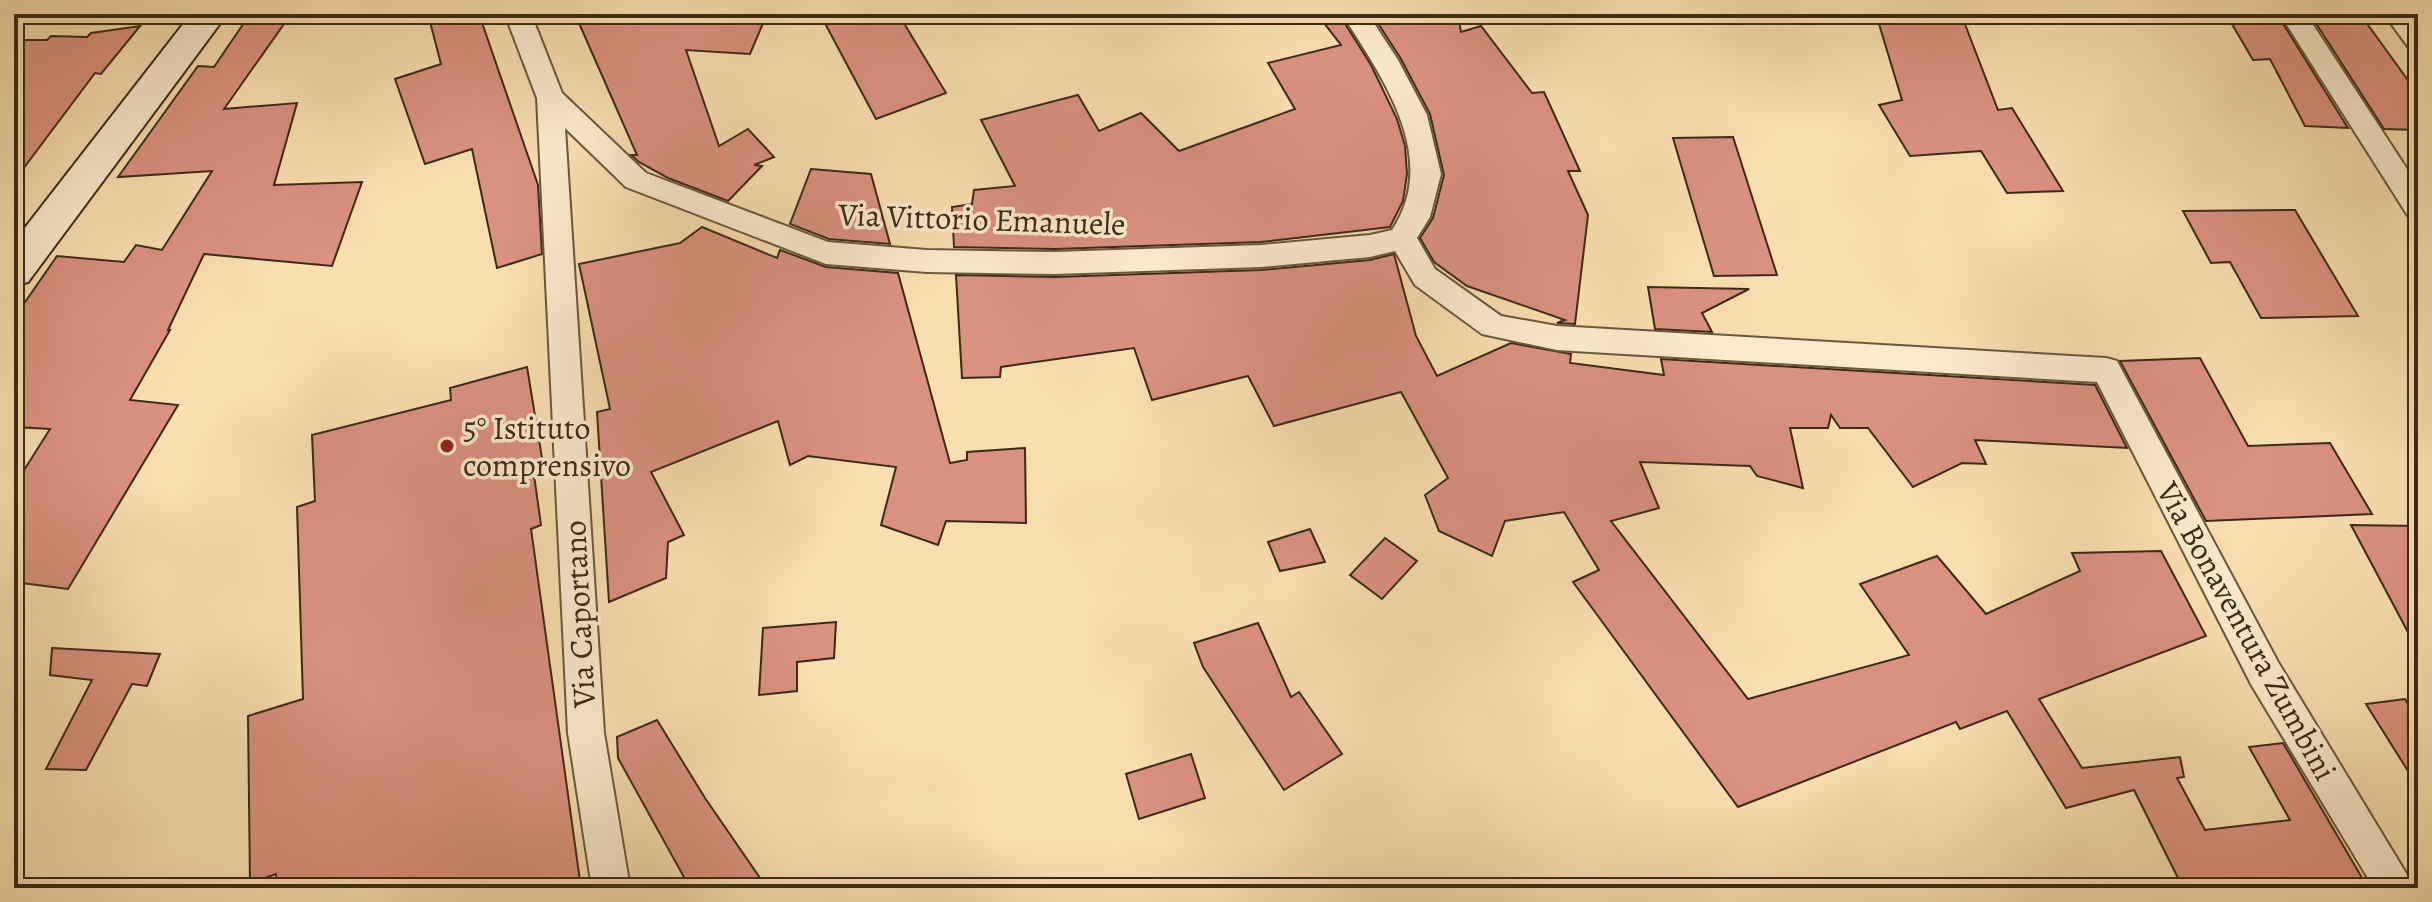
<svg xmlns="http://www.w3.org/2000/svg" width="2432" height="902" font-family="Alegreya,serif">
  <style>
    .building { fill: #db9180; stroke: #3c2a17; stroke-width: 2 }
    .lines { fill: none; stroke-linecap: round; stroke-linejoin: round }
    .street-casing { stroke: #6b573d; stroke-width: 4 }
    .secondary-casing { stroke: #3c2a17; stroke-width: 4 }
    .street { fill: #fbeacc; fill-rule: evenodd }
    .secondary { fill: #fbeacc; fill-rule: evenodd }
    .poi-dot { fill: #8f2418; stroke: #fbeacc; stroke-width: 3 }
    .labels { text-anchor: middle; dominant-baseline: central; stroke-width: 7; stroke-linejoin: round; paint-order: stroke }
    .street-label { font-size: 32px; fill: #3c2a17; stroke: #fbeacc }
    .poi-label { font-size: 32px; fill: #3c2a17; stroke: #fbeacc; text-anchor: start }
  </style>
  <rect width="100%" height="100%" fill="#f9deb0"/>
  <filter id="stains"><feTurbulence type="fractalNoise" baseFrequency=".0025" numOctaves="4"/><feColorMatrix values="0 0 0 0 .2 0 0 0 0 .09 0 0 0 0 .02 0 0 0 .5 -.17"/></filter>
  <radialGradient id="worn" r=".72"><stop offset=".6" stop-color="#630" stop-opacity="0"/><stop offset="1" stop-color="#630" stop-opacity=".3"/></radialGradient>
  <g class="building">
    <path d="M250,14H291L224,109L297,103L274,185L362,182L332,266L204,254L168,330H170L130,400L178,405L68,589L14,582V486L50,429L14,427V318L57,256L124,262L136,245L162,250L212,171L118,177L198,66L214,67Z"/>
    <path d="M428,14H479L538,185L542,254L497,268L472,149L425,164L395,79L441,64Z"/>
    <path d="M575,14H652L659,22L684,14H767L750,54L686,50L719,146L748,129L774,157L754,165L762,166L728,201L668,178L639,162L631,155H637Z"/>
    <path d="M820,14H908L902,20L946,93L876,119Z"/>
    <path d="M1317,14H1339L1371,65L1397,119L1405,146L1407,174L1403,201L1390,227L1261,242L1055,249L954,247L952,207L972,204L974,190L1015,186L981,120L1078,95L1099,131L1141,113L1179,151L1295,109L1268,63L1341,45Z"/>
    <path d="M1372,14H1458L1461,32L1481,26L1532,93L1544,92L1580,171H1568L1588,215L1575,324L1557,323L1565,320L1467,286L1434,262L1420,238L1433,218L1444,175L1430,114L1401,59Z"/>
    <path d="M1876,14H1961L1998,110L2012,108L2063,191L2007,193L1981,151L1910,156L1879,105L1902,100Z"/>
    <path d="M2226,14H2277L2348,128L2305,126L2270,59L2253,60Z"/>
    <path d="M2310,14H2360L2418,94V130L2384,129Z"/>
    <path d="M140,26L101,74L95,73L14,181V40H47L51,36L87,37L91,33Z"/>
    <path d="M1733,137L1777,275L1714,276L1673,138Z"/>
    <path d="M811,169L871,174L890,244L829,239L790,224Z"/>
    <path d="M2295,210L2358,316L2261,318L2230,262L2211,263L2183,211Z"/>
    <path d="M702,227L777,258L780,250L826,267L898,273L950,463L967,460V452L1025,448L1026,523L946,521L938,545L881,525L896,467L808,456L790,465L778,421L651,472L684,535L668,542L666,578L609,602L597,412L610,409L579,264L680,243Z"/>
    <path d="M1394,254L1416,336L1437,376L1511,343L1571,354L1570,363L1664,375L1661,359L2095,385L2127,448L1975,440L1986,464L1962,463L1913,487L1868,428H1840L1831,415L1828,428H1790L1803,488L1757,476L1750,466L1640,462L1659,508L1611,521L1748,699L1909,655L1860,584L1937,556L1986,614L2080,571L2072,553L2161,551L2206,636L2039,699L2082,768L2180,757L2184,777L2177,778L2205,830L2290,820L2249,747L2283,743L2368,888H2183L2134,790L2066,808L2007,711L1960,729L1956,722L1738,807L1573,582L1599,570L1564,512L1505,521L1492,556L1439,531L1425,495L1448,478L1401,392L1274,426L1248,376L1152,400L1134,348L1001,367L1000,377L962,378L956,275L1055,277L1261,270L1370,260Z"/>
    <path d="M1648,287L1749,289L1702,313L1712,332L1655,329Z"/>
    <path d="M2200,358L2248,446L2330,443L2372,514L2206,521L2120,361Z"/>
    <path d="M527,367L542,458L532,461L541,525L531,529L581,888H277L276,874L250,883L248,716L303,699L297,507L315,501L312,435L451,400L450,388Z"/>
    <path d="M2351,525L2418,526V651Z"/>
    <path d="M1310,529L1325,562L1280,571L1268,542Z"/>
    <path d="M1385,538L1417,561L1382,599L1350,575Z"/>
    <path d="M836,622L834,658L797,662V691L759,695L763,628Z"/>
    <path d="M1258,623L1291,697L1299,692L1342,754L1284,790L1203,667L1194,643Z"/>
    <path d="M52,648L160,654L147,686L132,684L86,770L46,769L92,680L50,675Z"/>
    <path d="M2405,699L2418,720V787L2366,704Z"/>
    <path d="M657,720L705,798L767,888H690L618,758L617,737Z"/>
    <path d="M1191,754L1205,798L1139,819L1126,774Z"/>
  </g>
  <g class="lines">
    <g class="street-casing">
      <g id="street">
        <path d="M505,14H531L562,93L646,173L828,242L927,250L1055,252L1261,245L1370,235L1392,230C1441,157 1381,76 1342,14H1368L1398,60L1427,115L1441,174L1430,217L1417,238L1435,269L1501,316L1557,326L2106,358L2117,361L2278,662L2415,888H2374L2252,686L2097,382L1557,350L1482,334L1415,285L1395,251L1370,257L1261,267L1055,274L927,272L826,264L626,187L565,128L604,733L630,888H592L568,733L537,98Z"/>
        <path d="M2280,14H2306L2418,186V220L2408,216Z"/>
        <path d="M2384,14H2410L2418,24V51L2409,48Z"/>
      </g>
    </g>
    <g class="secondary-casing">
      <path id="secondary" d="M191,14H227L28,282L14,286V242Z"/>
    </g>
    <use href="#street" class="street"/>
    <use href="#secondary" class="secondary"/>
  </g>
  <circle class="poi-dot" cx="447" cy="446" r="8"/>
  <g class="labels">
    <g class="street-label">
      <text transform="translate(982 219) rotate(2)">Via Vittorio Emanuele</text>
      <text transform="translate(579 614) rotate(-93)">Via Caportano</text>
      <text transform="translate(2247 631) rotate(61)">Via Bonaventura Zumbini</text>
    </g>
    <g class="poi-label">
      <text x="463" y="428">5° Istituto<tspan x="463" dy="37">comprensivo</tspan></text>
    </g>
  </g>
  <rect width="2432" height="902" fill="none" stroke="#f9deb0" stroke-width="48"/>
  <rect x="16" y="16" width="2400" height="870" fill="none" stroke="#3c2a17" stroke-width="4"/>
  <rect x="24" y="24" width="2384" height="854" fill="none" stroke="#3c2a17" stroke-width="2"/>
  <rect width="100%" height="100%" filter="url(#stains)"/>
  <rect width="100%" height="100%" fill="url(#worn)"/>
</svg>
